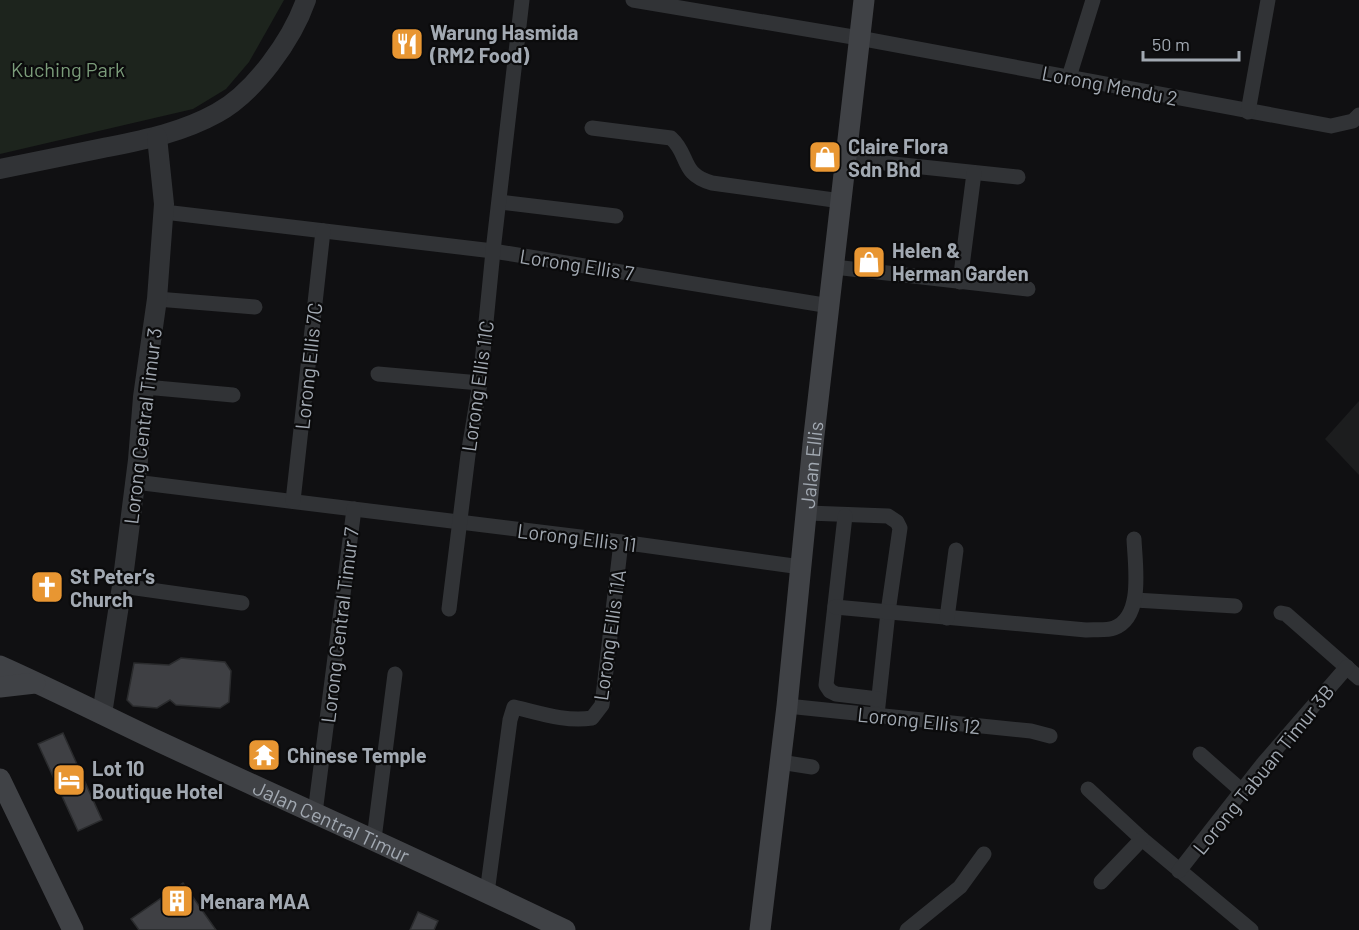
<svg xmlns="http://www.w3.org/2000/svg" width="1359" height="930" font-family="Barlow,sans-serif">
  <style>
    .built { fill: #1c1d1e }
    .green { fill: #1d241d }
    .building { fill: #3f4044; stroke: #2a2b2d; stroke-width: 1.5 }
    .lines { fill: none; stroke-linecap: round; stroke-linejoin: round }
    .minor { stroke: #313336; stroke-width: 15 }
    .tertiary { stroke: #313336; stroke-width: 20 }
    .secondary { stroke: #404246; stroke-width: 21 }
    .labels { text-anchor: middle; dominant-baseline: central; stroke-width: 4.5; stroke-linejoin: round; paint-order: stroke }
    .poi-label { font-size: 20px; font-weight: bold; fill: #a2a9b2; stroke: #0b0b0c; text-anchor: start }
    .park-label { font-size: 20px; fill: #7b9c7a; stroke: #0b0b0c }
    .street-label { font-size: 20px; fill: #a2a9b2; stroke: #0b0b0c }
  </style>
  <rect width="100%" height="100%" fill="#101012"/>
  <path class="built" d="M1359,401V475L1325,439Z"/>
  <path class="green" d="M0,0H284L249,62L226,89L193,109L0,154Z"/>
  <g class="building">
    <path d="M181,658L225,662L231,671L229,702L220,708L176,705L170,700L157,708L133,706L127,700L134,663L169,665Z"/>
    <path d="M63,733L102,820L78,831L38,744Z"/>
    <path d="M183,883L216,930H139L131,919Z"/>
    <path d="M418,912L438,921L434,930H410Z"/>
  </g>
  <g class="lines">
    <g class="minor">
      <path d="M633,0L859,38L1331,126L1353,121L1359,115"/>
      <path d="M1069,77L1093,0"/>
      <path d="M1248,112L1268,0"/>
      <path d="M592,128L671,138C690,155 680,174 712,183L841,201"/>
      <path d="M846,159L1018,177"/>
      <path d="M500,202L616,216"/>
      <path d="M164,212L493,251L830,306"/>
      <path d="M834,267L1028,289"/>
      <path d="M960,282L974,173"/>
      <path d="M157,299L255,307"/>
      <path d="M378,374L480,383"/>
      <path d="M145,387L233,395"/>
      <path d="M135,482L621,542L801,567"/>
      <path d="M293,501L323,231"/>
      <path d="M808,513L888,516L897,522L900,528L888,612L877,715"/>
      <path d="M845,516L826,685L830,691L836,694L878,699"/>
      <path d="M122,586L242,603"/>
      <path d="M1135,600L1235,606"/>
      <path d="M835,607L1086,630C1094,629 1106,631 1114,628C1144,617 1135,565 1134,539"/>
      <path d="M449,609L468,455L480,383L493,251L522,0"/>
      <path d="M1281,613L1286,614L1359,678"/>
      <path d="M947,618L956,550"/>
      <path d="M787,706L1031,731L1050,736"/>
      <path d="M1200,754L1242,791"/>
      <path d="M780,762L812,767"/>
      <path d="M1088,789L1142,839L1251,930"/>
      <path d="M315,813L354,509"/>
      <path d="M374,839L395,674"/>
      <path d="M1179,871L1262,765L1347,667"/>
      <path d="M1101,882L1142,839"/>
      <path d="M487,893L510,720L514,707C540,713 565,722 592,718L602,705L621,542"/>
      <path d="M907,930L960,887L984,854"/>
    </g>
    <g class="tertiary">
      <path d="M0,169C34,162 69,155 103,148C143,140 181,133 217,113C254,93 292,40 306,0"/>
      <path d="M102,714L122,586L138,460L143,397L157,299L164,204L157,137"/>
    </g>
    <g class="secondary">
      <path id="s1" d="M0,666C54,690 107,717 160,742C295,805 431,865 565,930"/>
      <path d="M0,687L35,683"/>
      <path d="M0,779L73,930"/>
      <path id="s2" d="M760,930L787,706L813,444L864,0"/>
    </g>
  </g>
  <defs>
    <g id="restaurant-square" transform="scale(1.725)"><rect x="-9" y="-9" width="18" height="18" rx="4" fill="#e89632" stroke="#0b0b0c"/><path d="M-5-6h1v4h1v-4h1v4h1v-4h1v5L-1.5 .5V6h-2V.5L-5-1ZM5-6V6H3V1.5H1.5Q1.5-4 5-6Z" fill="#fff"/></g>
    <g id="shop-square" transform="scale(1.725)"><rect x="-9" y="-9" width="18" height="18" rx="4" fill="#e89632" stroke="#0b0b0c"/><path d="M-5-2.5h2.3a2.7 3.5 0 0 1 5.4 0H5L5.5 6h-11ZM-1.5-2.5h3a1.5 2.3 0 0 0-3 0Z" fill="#fff"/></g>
    <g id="church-square" transform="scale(1.725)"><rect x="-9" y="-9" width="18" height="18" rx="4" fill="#e89632" stroke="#0b0b0c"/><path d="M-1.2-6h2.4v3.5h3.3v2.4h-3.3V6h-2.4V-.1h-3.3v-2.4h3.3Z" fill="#fff"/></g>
    <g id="temple-square" transform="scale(1.725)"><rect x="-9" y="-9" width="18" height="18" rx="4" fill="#e89632" stroke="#0b0b0c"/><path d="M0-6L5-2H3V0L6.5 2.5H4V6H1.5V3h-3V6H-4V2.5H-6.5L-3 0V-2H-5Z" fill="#fff"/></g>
    <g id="hotel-square" transform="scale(1.725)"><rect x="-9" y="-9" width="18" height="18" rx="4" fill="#e89632" stroke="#0b0b0c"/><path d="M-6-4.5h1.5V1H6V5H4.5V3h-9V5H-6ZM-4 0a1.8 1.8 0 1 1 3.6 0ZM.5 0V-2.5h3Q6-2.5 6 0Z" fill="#fff"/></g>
    <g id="building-square" transform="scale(1.725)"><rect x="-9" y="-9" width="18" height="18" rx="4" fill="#e89632" stroke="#0b0b0c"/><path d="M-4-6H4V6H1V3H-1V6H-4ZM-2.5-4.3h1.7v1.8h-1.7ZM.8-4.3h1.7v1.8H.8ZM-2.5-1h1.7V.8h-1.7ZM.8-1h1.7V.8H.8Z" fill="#fff"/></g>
  </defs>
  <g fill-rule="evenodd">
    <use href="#restaurant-square" x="407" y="44"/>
    <use href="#shop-square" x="825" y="157"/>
    <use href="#shop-square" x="869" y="262"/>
    <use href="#church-square" x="47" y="587"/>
    <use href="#temple-square" x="264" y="755"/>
    <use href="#hotel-square" x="69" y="780"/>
    <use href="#building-square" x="177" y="901"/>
  </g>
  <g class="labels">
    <g class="poi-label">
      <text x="430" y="32">Warung Hasmida<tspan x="430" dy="23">(RM2 Food)</tspan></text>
      <text x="848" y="146">Claire Flora<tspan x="848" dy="23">Sdn Bhd</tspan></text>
      <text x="892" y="250">Helen &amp;<tspan x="892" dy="23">Herman Garden</tspan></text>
      <text x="70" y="576">St Peter’s<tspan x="70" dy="23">Church</tspan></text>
      <text x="287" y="755">Chinese Temple</text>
      <text x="92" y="768">Lot 10<tspan x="92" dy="23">Boutique Hotel</tspan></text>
      <text x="200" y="901">Menara MAA</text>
    </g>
    <g class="park-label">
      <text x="68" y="69">Kuching Park</text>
    </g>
    <g class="street-label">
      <text transform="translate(1110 85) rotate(11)">Lorong Mendu 2</text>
      <text transform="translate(577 264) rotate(9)">Lorong Ellis 7</text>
      <text transform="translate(308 366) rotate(-84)">Lorong Ellis 7C</text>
      <text transform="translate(477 386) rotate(-82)">Lorong Ellis 11C</text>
      <text transform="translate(142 426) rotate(-83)">Lorong Central Timur 3</text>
      <text stroke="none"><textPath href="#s2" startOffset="468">Jalan Ellis</textPath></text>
      <text transform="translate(577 537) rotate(7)">Lorong Ellis 11</text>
      <text transform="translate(339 625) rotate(-83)">Lorong Central Timur 7</text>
      <text transform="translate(609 635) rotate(-82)">Lorong Ellis 11A</text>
      <text transform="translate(919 720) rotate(6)">Lorong Ellis 12</text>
      <text transform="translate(1263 769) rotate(-51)">Lorong Tabuan Timur 3B</text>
      <text stroke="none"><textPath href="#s1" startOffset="366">Jalan Central Timur</textPath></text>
    </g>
  </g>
  <path d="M1143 51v9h96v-9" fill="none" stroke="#a2a9b2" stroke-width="3"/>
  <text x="1152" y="51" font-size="18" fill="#a2a9b2" stroke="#0b0b0c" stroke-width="4.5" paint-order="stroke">50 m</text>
</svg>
